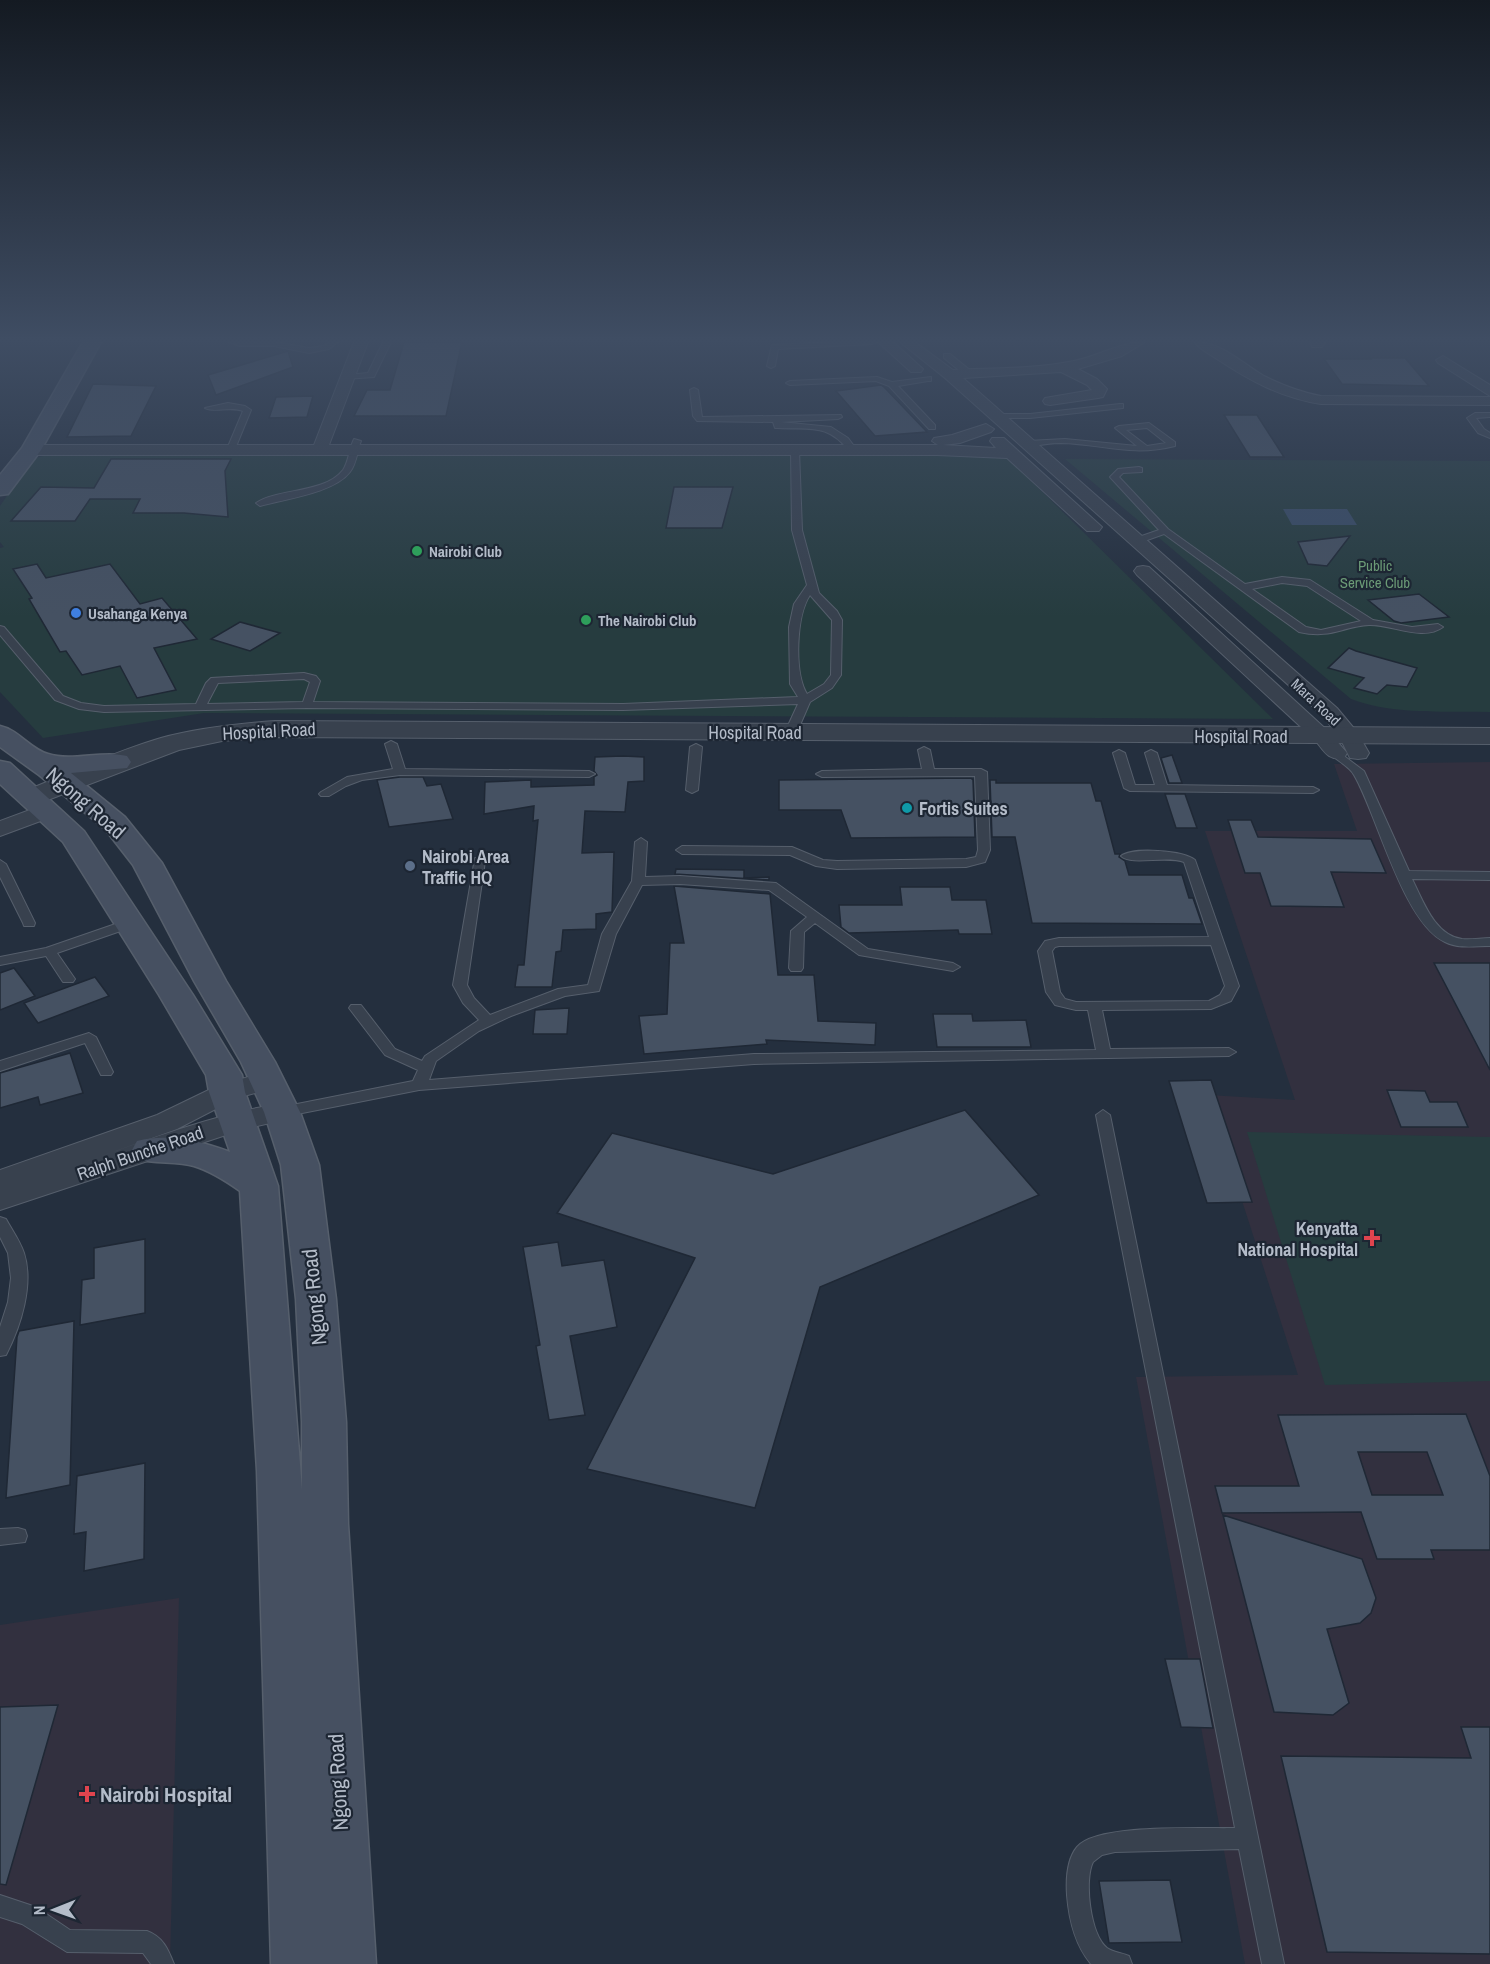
<svg xmlns="http://www.w3.org/2000/svg" width="1490" height="1964" font-family="'Archivo Narrow',sans-serif">
  <style>
    .medical { fill: #32303f }
    .green { fill: #263c3f }
    .water { fill: #394c67 }
    .building { fill: #455162; stroke: #1f2835; stroke-width: 1.5; fill-rule: evenodd }
    .lines { fill: none; stroke-linecap: round; stroke-linejoin: round }
    .service-casing { stroke: #565f6c; stroke-width: 2 }
    .minor-casing { stroke: #565f6c; stroke-width: 2 }
    .tertiary-casing { stroke: #565f6c; stroke-width: 2 }
    .secondary-casing { stroke: #565f6c; stroke-width: 3 }
    .service { fill: #38414e; fill-rule: evenodd }
    .minor { fill: #38414e; fill-rule: evenodd }
    .tertiary { fill: #38414e; fill-rule: evenodd }
    .secondary { fill: #465061; fill-rule: evenodd }
    .leisure-dot { fill: #2e9e5b; stroke: #1d2633; stroke-width: 2 }
    .shop-dot { fill: #3f7fe0; stroke: #1d2633; stroke-width: 2 }
    .culture-dot { fill: #0f9aa8; stroke: #1d2633; stroke-width: 2 }
    .service-dot { fill: #5c6f8a; stroke: #1d2633; stroke-width: 2 }
    .health-dot { fill: #e0444e; stroke: #1d2633; stroke-width: 2 }
    .labels { text-anchor: middle; dominant-baseline: central; stroke-width: 4.5; stroke-linejoin: round; paint-order: stroke }
    .far-poi-label { font-size: 15px; font-weight: bold; fill: #b4bcc9; stroke: #1d2633; text-anchor: start }
    .far-park-label { font-size: 15px; fill: #6b9a76; stroke: #1d2633 }
    .far-street-label { font-size: 15px; fill: #b4bcc9; stroke: #1d2633 }
    .street-label { font-size: 18px; fill: #b4bcc9; stroke: #1d2633 }
    .poi-label { font-size: 18px; font-weight: bold; fill: #b4bcc9; stroke: #1d2633; text-anchor: start }
    .near-street-label { font-size: 21px; fill: #b4bcc9; stroke: #1d2633 }
    .near-poi-label { font-size: 21px; font-weight: bold; fill: #b4bcc9; stroke: #1d2633; text-anchor: start }
  </style>
  <rect width="100%" height="100%" fill="#242f3e"/>
  <g class="medical">
    <path d="M1490,762V1964H1245L1136,1377L1298,1375L1208,1095L1295,1100L1205,831H1357L1334,764Z"/>
    <path d="M179,1598L170,1964H0V1625Z"/>
  </g>
  <g class="green">
    <path d="M66,450L1005,455L1273,719L204,713L43,738L0,692V548L4,547L0,542V506L32,459Z"/>
    <path d="M1065,459L1490,461V712C1444,711 1394,715 1351,699Z"/>
    <path d="M1247,1132L1490,1137V1381L1325,1385Z"/>
  </g>
  <path class="water" d="M1283,509H1347L1357,525H1292Z"/>
  <g class="building">
    <path d="M404,342H462L446,416H354L367,390H390Z"/>
    <path d="M288,351L293,367L216,395L208,375Z"/>
    <path d="M1370,358H1405L1429,386L1342,384L1324,359H1371Z"/>
    <path d="M93,384L156,386L131,436L67,437Z"/>
    <path d="M881,385L884,387L927,432L875,436L836,391Z"/>
    <path d="M313,396L307,417L269,418L276,397Z"/>
    <path d="M1224,415H1257L1284,457H1250Z"/>
    <path d="M111,459H231L225,471L228,517L184,513H133L140,499H90L75,521H11L41,487L94,488Z"/>
    <path d="M674,487H733L722,528H666Z"/>
    <path d="M1350,536L1327,566L1308,564L1298,542Z"/>
    <path d="M37,564L46,578L110,564L140,604L162,598L197,639L154,648L176,690L137,698L120,666L82,675L66,651L60,652L29,599L32,598L13,569Z"/>
    <path d="M1419,594L1449,617L1401,623L1394,621L1368,600Z"/>
    <path d="M240,622L280,633L250,651L211,639Z"/>
    <path d="M1349,648L1356,651L1417,668L1407,687L1387,685L1377,694L1354,688L1364,678L1328,668Z"/>
    <path d="M1172,755L1182,783H1169L1161,758Z"/>
    <path d="M623,756L644,757V781L628,782L625,812L585,811L582,853L614,852L612,912L596,914V929L563,930L561,951L556,952L552,987H515L518,965H524L538,820L533,821L534,806L484,814L485,782L531,780V787L594,785V777L597,775L594,771L595,757Z"/>
    <path d="M400,777H423L427,786L441,784L453,819L389,827L377,780Z"/>
    <path d="M971,778L973,780L975,837L851,838L841,810H779V780Z"/>
    <path d="M990,780H996V783H1091L1096,801H1101L1115,854H1120L1119,857L1125,861L1129,875H1182L1189,898H1193L1202,924L1032,923L1015,837H992Z"/>
    <path d="M1165,794H1185L1197,828H1176Z"/>
    <path d="M1228,820H1251L1258,837L1371,839L1386,873L1331,872L1344,907L1271,906L1260,873H1245Z"/>
    <path d="M676,869L744,870V878L769,877V880L675,874Z"/>
    <path d="M674,886L770,894L778,975H814L818,1021L876,1023L875,1045L766,1040L767,1044L644,1054L639,1016L667,1014L670,943H684Z"/>
    <path d="M900,887H950L952,900H986L992,934H959L958,930L849,933L841,927L839,905H902Z"/>
    <path d="M1434,963H1490V1070Z"/>
    <path d="M14,968L35,996L0,1010V973Z"/>
    <path d="M95,977L109,996L38,1023L24,1003Z"/>
    <path d="M569,1008L567,1034H533L535,1010Z"/>
    <path d="M933,1014H972L973,1021L1026,1020L1031,1047H937Z"/>
    <path d="M70,1053L83,1093L40,1105L38,1097L0,1108V1073Z"/>
    <path d="M1211,1080L1252,1202L1207,1203L1169,1081Z"/>
    <path d="M1387,1090L1425,1091L1430,1102H1457L1468,1127H1401Z"/>
    <path d="M965,1110L1039,1195L820,1287L755,1508L587,1469L695,1258L557,1213L612,1133L773,1174Z"/>
    <path d="M145,1239V1313L80,1325L82,1280L94,1278V1248Z"/>
    <path d="M558,1242L562,1266L604,1260L617,1327L570,1336L585,1415L549,1420L536,1346L540,1345L523,1247Z"/>
    <path d="M74,1321L70,1485L6,1498L17,1337L19,1331Z"/>
    <path d="M1466,1414L1490,1476V1550H1431L1434,1559H1377L1361,1512L1222,1513L1215,1486H1299L1278,1415ZM1358,1452H1427L1443,1495H1372Z"/>
    <path d="M145,1463L144,1559L84,1571L86,1532L74,1534L77,1476Z"/>
    <path d="M1223,1515L1362,1559L1376,1598L1371,1613L1360,1623L1327,1629L1349,1703L1333,1715L1274,1712Z"/>
    <path d="M1165,1659H1200L1213,1728L1181,1727Z"/>
    <path d="M58,1705L6,1885L0,1884V1707Z"/>
    <path d="M1461,1727H1490V1954L1327,1952L1281,1756L1471,1758Z"/>
    <path d="M1170,1880L1182,1942L1109,1943L1099,1881Z"/>
  </g>
  <g class="lines">
    <g class="service-casing">
      <g id="service">
        <path d="M229,342H275L309,348L324,346L330,342H338L329,349L309,353L274,346H240Z"/>
        <path d="M383,342H391L374,377L344,379V375H347L368,373Z"/>
        <path d="M834,342H876L872,344L778,349L775,366L771,368L767,366L772,345Z"/>
        <path d="M944,354H950L971,371V375H965L944,358Z"/>
        <path d="M877,377L892,382L931,377V381H928L898,386L935,425V429H929L889,386L876,381L790,385L786,383L790,381Z"/>
        <path d="M694,388L698,390L702,417L841,415L842,417L838,419L781,422L831,427L848,438L857,450L850,452C828,423 811,430 778,428H775L773,422L697,421L693,416L690,390Z"/>
        <path d="M228,403L245,406L251,410L235,449L231,452L227,449L243,411C230,406 215,413 205,408Z"/>
        <path d="M1120,404H1123V408L1030,418H996L992,416L996,414H1030Z"/>
        <path d="M1475,413H1490V417L1476,418L1484,429L1490,433V438L1478,433L1467,418Z"/>
        <path d="M1149,423L1175,442V446C1131,457 1103,444 1061,443C1050,443 1039,445 1028,447L1024,444L1028,441L1065,439L1137,446L1115,428L1119,426ZM1147,428L1166,443L1147,446L1126,430Z"/>
        <path d="M354,439L361,441C357,451 357,463 350,472C334,493 285,499 260,506L256,503C278,488 324,494 343,470C349,461 349,449 354,439Z"/>
        <path d="M795,447L799,450L802,530L819,593L837,611L842,620L841,675L832,688L810,702L797,732L791,735L785,732L798,704L623,710L307,708L104,712L79,709L55,700L0,635V626L4,627L63,696L81,703L104,706L196,704L206,683L211,678L304,673L316,676L320,681L313,702L623,704L798,697L790,684L789,627L794,604L807,585L792,530L791,450ZM810,595L832,620L831,675L824,684L807,694C794,673 796,616 810,595ZM304,679L310,682L303,702L207,704L218,683Z"/>
        <path d="M1139,467L1142,468V472L1123,473L1119,477L1168,529L1245,584L1282,577L1310,580L1373,620L1412,627L1438,624L1443,627C1423,642 1391,624 1369,625C1341,627 1331,639 1299,632L1164,534L1139,543H1133V539L1159,530L1110,477L1118,469ZM1282,583L1307,586L1361,621L1321,630L1306,627L1252,589Z"/>
        <path d="M391,741L397,744L405,769L589,771L595,774L589,777L400,775L362,780L346,786L329,796H321L319,794L321,792L347,777L393,769L385,744Z"/>
        <path d="M696,744L702,747L698,790L692,793L686,790L690,747Z"/>
        <path d="M924,747L930,750L934,769H981L987,772L990,850L985,862L966,867L837,869L816,866L790,855L682,854L676,850L682,846L792,847L823,860L837,861L966,859L976,857L978,850L975,776L822,777L816,774L822,771L922,769L918,750Z"/>
        <path d="M1119,750L1125,753L1135,785H1155L1145,753L1151,750L1157,753L1167,785L1313,787L1319,790L1313,793L1130,791L1124,788L1113,753Z"/>
        <path d="M1336,750L1364,771L1409,871L1490,872V880L1412,879C1423,900 1434,935 1462,939C1471,940 1481,938 1490,938V946C1475,946 1459,949 1445,942C1403,923 1377,814 1354,775C1349,766 1337,761 1330,753Z"/>
        <path d="M641,838L647,842L645,877L680,876L776,883L868,949L953,963L960,967L953,971L859,955L815,923L804,932L803,968L801,971H791L789,968L791,931L807,917L769,890L680,884L642,885L616,934L599,991L565,996L511,1016L479,1031L436,1061L429,1080L754,1054L1096,1050L1088,1010H1076L1055,1005L1046,992L1038,951L1045,941L1059,938L1209,937L1184,862C1166,855 1132,866 1121,856C1132,847 1184,850 1195,860L1239,986L1231,1001L1211,1009L1102,1010L1110,1049L1229,1048L1236,1052L1229,1056L754,1064L419,1090L282,1117L277,1115L275,1112L277,1109L282,1107L413,1081L418,1070L385,1055L349,1008L351,1005H361L395,1049L422,1061L425,1056L479,1020L463,1003L453,985L475,858H483L485,861L467,985L474,998L490,1015L558,989L588,985L602,934L632,881L635,842ZM1211,945L1225,986L1220,995L1209,1001L1076,1002L1065,999L1060,992L1052,951L1055,947L1059,946Z"/>
        <path d="M0,860L6,864L35,923L34,926H24L23,923L0,877Z"/>
        <path d="M130,919L135,920L136,923L135,926L57,953L75,979L73,982H63L46,956L0,965V957L46,948Z"/>
        <path d="M89,1033L96,1037L113,1072L111,1075H101L85,1043L0,1071V1061Z"/>
        <path d="M1103,1110L1110,1115L1284,1964H1262L1239,1849L1115,1852L1102,1855L1093,1862C1084,1880 1090,1934 1107,1948C1112,1952 1123,1953 1129,1956L1132,1964H1091C1075,1945 1069,1920 1067,1895C1066,1880 1067,1859 1077,1847C1097,1823 1203,1829 1235,1828L1096,1115Z"/>
        <path d="M0,1217L6,1219C12,1230 20,1241 24,1253C34,1284 21,1326 6,1355L0,1356V1327L8,1302L11,1278L8,1253L0,1237Z"/>
        <path d="M18,1528L25,1530L27,1536L25,1542L0,1545V1529Z"/>
        <path d="M0,1895L36,1907L70,1930L147,1931C163,1937 168,1949 174,1964H151L143,1953L67,1952L22,1924L0,1917Z"/>
      </g>
    </g>
    <g class="minor-casing">
      <g id="minor">
        <path d="M354,342H368L329,445H938L932,441L934,438L952,435L986,424L994,429L991,432L960,443L943,445L996,448L990,441L992,438H1004L1102,527L1099,531H1087L1007,458L937,455H31L23,450L31,445H314Z"/>
        <path d="M878,342H893L923,369L921,372H911Z"/>
        <path d="M900,342H915L953,370C993,368 1035,369 1074,361C1099,356 1120,342 1145,342L1122,356L1078,369L1097,379L1107,389L1103,397L1098,398L1050,405L1045,404L1043,401L1045,398L1092,390L1087,385L1061,372L963,378L1337,708L1357,732L1369,753L1366,758L1358,759L1350,758L1340,738L1323,716L945,378Z"/>
        <path d="M1194,342C1220,341 1242,363 1264,376C1282,385 1300,392 1321,396L1490,397V405L1321,404C1282,398 1250,381 1217,359C1209,354 1200,349 1194,342Z"/>
        <path d="M1311,342H1325L1322,347H1312Z"/>
        <path d="M1443,356L1490,385V396L1438,363L1436,360Z"/>
        <path d="M1143,566L1149,567L1329,732L1347,753L1344,758C1328,761 1324,751 1315,740L1137,575L1134,571L1137,567Z"/>
        <path d="M46,804L54,806L57,811L54,816L0,836V821Z"/>
        <path d="M266,1072L276,1075L280,1081L276,1087L237,1098L177,1129L79,1164C119,1150 259,1097 292,1106L296,1112L292,1118L244,1129L0,1210V1170L157,1115L217,1086Z"/>
      </g>
    </g>
    <g class="tertiary-casing">
      <path id="tertiary" d="M275,721L1490,728V744L275,737L222,741L179,750L32,806L22,804L18,798L22,792C68,774 113,752 161,738C198,728 236,724 275,721Z"/>
    </g>
    <g class="secondary-casing">
      <g id="secondary">
        <path d="M83,342H101L41,450L8,494L0,495V475L22,448Z"/>
        <path d="M0,726C19,730 30,749 48,754C73,762 101,750 127,756L131,762L127,768L71,773L125,817L162,863L226,981L275,1062L300,1112L319,1165L336,1299L346,1422L348,1524L376,1964H271L257,1471L240,1191C226,1181 210,1171 194,1166C175,1161 156,1164 137,1159L132,1150L137,1141C167,1133 201,1141 230,1152L209,1092L206,1075L159,995L63,842L0,784V761L10,763L84,831L193,995L242,1075L245,1092L278,1186L302,1490V1422L296,1299L281,1165L264,1112L241,1062L194,981L133,865L105,829L39,775L0,747Z"/>
      </g>
    </g>
    <use href="#service" class="service"/>
    <use href="#minor" class="minor"/>
    <use href="#tertiary" class="tertiary"/>
    <use href="#secondary" class="secondary"/>
  </g>
  <linearGradient id="sky" x2="0" y2="1"><stop stop-color="#141a22"/><stop offset="0.55" stop-color="#3f4d63"/><stop offset="1" stop-color="#3f4d63" stop-opacity="0"/></linearGradient>
  <rect width="1490" height="617" fill="url(#sky)"/>
  <g class="leisure-dot">
    <circle cx="417" cy="551" r="6"/>
    <circle cx="586" cy="620" r="6"/>
  </g>
  <circle class="shop-dot" cx="76" cy="613" r="6"/>
  <circle class="culture-dot" cx="907" cy="808" r="6"/>
  <circle class="service-dot" cx="410" cy="866" r="6"/>
  <g class="health-dot">
    <path d="M1369 1229h6v6h6v6h-6v6h-6v-6h-6v-6h6z"/>
    <path d="M84 1785h6v6h6v6h-6v6h-6v-6h-6v-6h6z"/>
  </g>
  <g class="labels">
    <g class="far-poi-label">
      <text x="429" y="551">Nairobi Club</text>
      <text x="88" y="613">Usahanga Kenya</text>
      <text x="598" y="620">The Nairobi Club</text>
    </g>
    <g class="far-park-label">
      <text x="1375" y="565">Public<tspan x="1375" dy="17">Service Club</tspan></text>
    </g>
    <g class="far-street-label">
      <text transform="translate(1316 702) rotate(43)">Mara Road</text>
    </g>
    <g class="street-label">
      <text transform="translate(269 731) rotate(-3)">Hospital Road</text>
      <text x="755" y="732">Hospital Road</text>
      <text x="1241" y="736">Hospital Road</text>
      <text transform="translate(140 1153) rotate(-19)">Ralph Bunche Road</text>
    </g>
    <g class="poi-label">
      <text x="919" y="808">Fortis Suites</text>
      <text x="422" y="856">Nairobi Area<tspan x="422" dy="21">Traffic HQ</tspan></text>
      <text x="1358" y="1228" text-anchor="end">Kenyatta<tspan x="1358" dy="21">National Hospital</tspan></text>
    </g>
    <g class="near-street-label">
      <text transform="translate(86 803) rotate(41)">Ngong Road</text>
      <text transform="translate(314 1297) rotate(-96)">Ngong Road</text>
      <text transform="translate(338 1782) rotate(-93)">Ngong Road</text>
    </g>
    <g class="near-poi-label">
      <text x="100" y="1794">Nairobi Hospital</text>
    </g>
  </g>
  <g transform="translate(54 1910) rotate(269)" stroke="#1d2633" stroke-width="4.5" paint-order="stroke">
  <path d="M0-4.5L10 22L0 15L-10 22Z" fill="#b4bcc9"/>
  <text y="-9" font-size="16" font-weight="bold" text-anchor="middle" fill="#b4bcc9">N</text>
  </g>
</svg>
